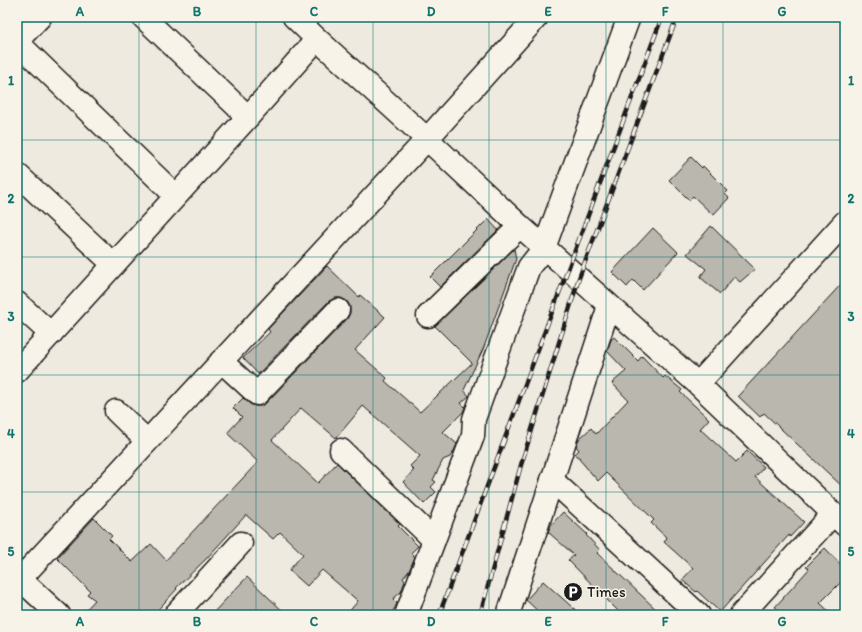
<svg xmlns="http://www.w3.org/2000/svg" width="862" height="632" font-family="Itim,sans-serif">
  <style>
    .building { fill: #bab7af; stroke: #1c1c1c }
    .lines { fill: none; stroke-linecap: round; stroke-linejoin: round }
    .minor-casing { stroke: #1c1c1c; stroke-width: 25 }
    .minor { stroke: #f7f3e8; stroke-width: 22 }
    .rail-casing { stroke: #1c1c1c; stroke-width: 4.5 }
    .rail { stroke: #f7f3e8; stroke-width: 3; stroke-dasharray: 9; stroke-linecap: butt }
    .grid { fill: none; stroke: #0f766e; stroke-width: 1; stroke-opacity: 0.55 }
    .labels { text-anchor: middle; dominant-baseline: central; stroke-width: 3; stroke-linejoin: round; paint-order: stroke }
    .poi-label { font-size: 15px; fill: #1c1c1c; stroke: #f7f3e8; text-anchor: start }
    .neatline { fill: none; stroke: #0f766e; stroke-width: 1.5 }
    .grid-label { font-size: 13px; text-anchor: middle; font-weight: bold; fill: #0f766e }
  </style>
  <rect width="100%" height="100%" fill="#eeeae0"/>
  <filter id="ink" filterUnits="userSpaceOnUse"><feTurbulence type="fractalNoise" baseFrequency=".025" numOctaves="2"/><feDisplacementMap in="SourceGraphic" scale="8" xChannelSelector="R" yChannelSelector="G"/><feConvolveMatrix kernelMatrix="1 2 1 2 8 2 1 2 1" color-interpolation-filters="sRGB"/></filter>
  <g filter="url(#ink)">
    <g class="building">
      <path d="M691,157L702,168L703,166L728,191L725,194L729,198L713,215L693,196L689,200L669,180Z"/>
      <path d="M488,219L498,230L440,287L430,277Z"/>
      <path d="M711,226L755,269L740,282L734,277L720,294L700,277L706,269L687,254Z"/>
      <path d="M653,228L678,252L643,290L633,280L627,287L612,272Z"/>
      <path d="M514,249L516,259L484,347L464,390L469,396L461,403L465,407L463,412L443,432L457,444L453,453L450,457L443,460L433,480L436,482L431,487L436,492L424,504L403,482L414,470L410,466L420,456L363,406L336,438L301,408L272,440L318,483L337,463L400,524L398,526L418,546L411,553L415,557L409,571L403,578L405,581L401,592L393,599L397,603L395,608L389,615H346L358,601L322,570L307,586L289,570L303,554L280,532L273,539L246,515L206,559L176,588L177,589L153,615H81L95,600L87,594L90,591L57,558L94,518L112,536L109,539L132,562L151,544L166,560L258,462L227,433L242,417L233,408L243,398L249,403L255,406H261L266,403L347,319L350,313V306L347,301L341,298H335L329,301L258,374L243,358L270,332L268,329L327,266L359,297L360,295L385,317L355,350L387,378L385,381L420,412L472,363L435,326Z"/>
      <path d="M845,280V489L764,413L760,417L738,396Z"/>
      <path d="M614,337L638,361L642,356L663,378L665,376L682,390L680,392L709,419L700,429L736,462L747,451L764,467L755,477L804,522L790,537L789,535L720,612L697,591L696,592L682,580L693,568L664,542L667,538L651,523L654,520L606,473L598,481L579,459L580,458L575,454L579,450L576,446L579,439L591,428L596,434L628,400L612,383L626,371L607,351L611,340Z"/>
      <path d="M563,512L587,534L586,535L600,550L597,553L662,615H622L568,560L574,555L548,532L551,525Z"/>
      <path d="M825,548L845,569V578L820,603L833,615H784L775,607L809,569L806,567Z"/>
      <path d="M247,577L287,615H211Z"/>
      <path d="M543,581L581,615H542L526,600Z"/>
    </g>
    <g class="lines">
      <g class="minor-casing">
        <g id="minor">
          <path d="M143,17L248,117"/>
          <path d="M294,17L317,39L427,139L520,226L698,384L845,525"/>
          <path d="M17,41L40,17"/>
          <path d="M17,42L176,196"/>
          <path d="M17,174L113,264"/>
          <path d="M17,303L51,334"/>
          <path d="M428,316L520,226"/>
          <path d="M221,361L257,394L338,310"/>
          <path d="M17,371L248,117L317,39"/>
          <path d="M698,384L845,222"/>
          <path d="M116,411L147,441"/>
          <path d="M341,450L434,540"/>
          <path d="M552,480L699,615"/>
          <path d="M17,576L59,615"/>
          <path d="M20,579L427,139L537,17"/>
          <path d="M175,615L241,543"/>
          <path d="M406,615L473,436L474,419L529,267L544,248L629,17"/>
          <path d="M508,615L609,306"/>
          <path d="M741,615L833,514"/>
        </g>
      </g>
      <use href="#minor" class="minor"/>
      <g class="rail-casing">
        <g id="rail">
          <path d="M439,615L662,17"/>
          <path d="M480,615L521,465L579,278L677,17"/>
        </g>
      </g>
      <use href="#rail" class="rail"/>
    </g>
  </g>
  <path class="grid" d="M139,17V615M256,17V615M373,17V615M489,17V615M606,17V615M723,17V615M17,140H845M17,257H845M17,375H845M17,492H845"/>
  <defs>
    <g id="parking-disc" transform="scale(1)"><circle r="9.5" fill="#1c1c1c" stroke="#f7f3e8"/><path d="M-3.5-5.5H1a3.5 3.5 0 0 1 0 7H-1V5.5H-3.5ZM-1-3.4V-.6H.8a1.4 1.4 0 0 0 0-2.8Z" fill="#fff"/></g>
  </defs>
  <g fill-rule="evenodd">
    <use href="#parking-disc" x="573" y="592"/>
  </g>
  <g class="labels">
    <g class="poi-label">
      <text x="587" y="592">Times</text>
    </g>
  </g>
  <rect width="862" height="632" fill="none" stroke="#f7f3e8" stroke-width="44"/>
  <rect x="22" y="22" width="818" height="588" class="neatline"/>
  <g class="grid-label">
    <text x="80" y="16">A</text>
    <text x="197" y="16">B</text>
    <text x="314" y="16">C</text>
    <text x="431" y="16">D</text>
    <text x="548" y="16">E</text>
    <text x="665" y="16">F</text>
    <text x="782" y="16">G</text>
    <text x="11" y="85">1</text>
    <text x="851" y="85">1</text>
    <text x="11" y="203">2</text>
    <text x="851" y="203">2</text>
    <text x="11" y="321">3</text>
    <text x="851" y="321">3</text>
    <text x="11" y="438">4</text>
    <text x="851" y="438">4</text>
    <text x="11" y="556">5</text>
    <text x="851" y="556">5</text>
    <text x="80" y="626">A</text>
    <text x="197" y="626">B</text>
    <text x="314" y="626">C</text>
    <text x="431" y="626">D</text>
    <text x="548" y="626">E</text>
    <text x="665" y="626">F</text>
    <text x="782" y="626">G</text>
  </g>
</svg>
